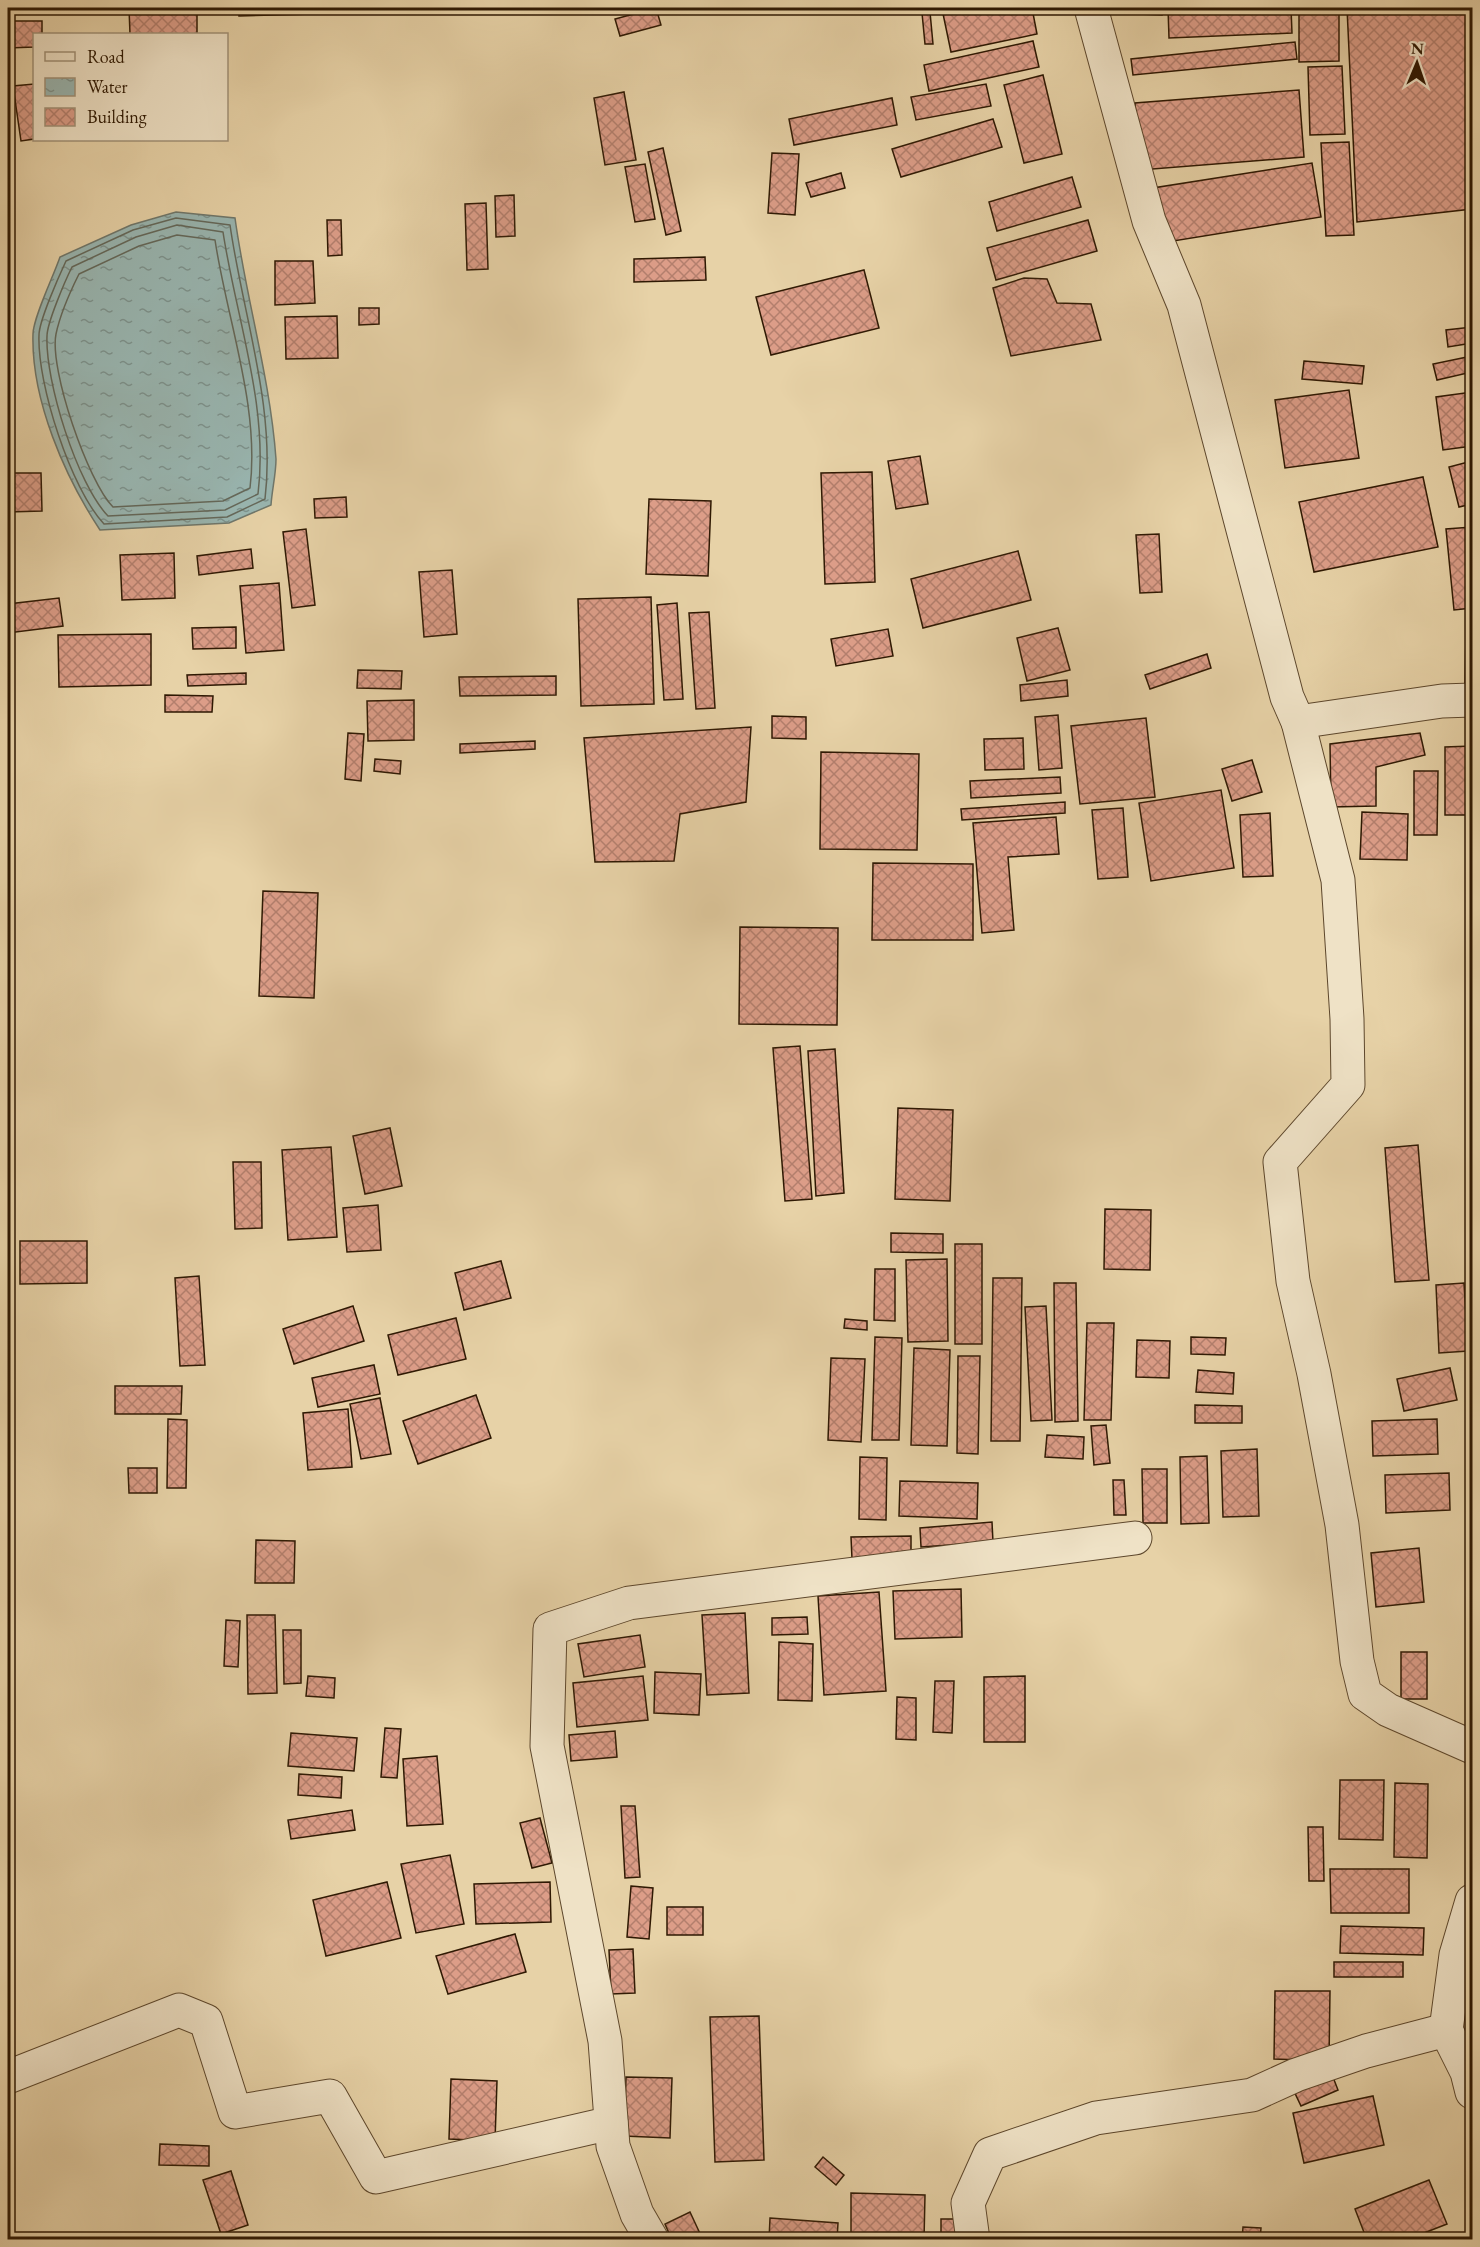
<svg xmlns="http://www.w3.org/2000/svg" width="1480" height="2247" font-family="'EB Garamond',serif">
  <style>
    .water { fill: url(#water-ripples); stroke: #6f776b; stroke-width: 1.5 }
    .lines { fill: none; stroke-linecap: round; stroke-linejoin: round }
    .shore { stroke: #64685a; stroke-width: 1.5 }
    .building { fill: url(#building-cross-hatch); stroke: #2f1903; stroke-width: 1.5 }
    .minor-casing { stroke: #5d472c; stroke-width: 35 }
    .minor { stroke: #efe2c6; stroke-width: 33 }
  </style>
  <defs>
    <pattern id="water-ripples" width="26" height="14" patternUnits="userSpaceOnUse" patternTransform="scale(1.5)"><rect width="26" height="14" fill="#99b6b1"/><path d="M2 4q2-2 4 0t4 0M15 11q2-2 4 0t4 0" fill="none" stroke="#7d938e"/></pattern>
    <pattern id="building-cross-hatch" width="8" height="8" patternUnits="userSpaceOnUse" patternTransform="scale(1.5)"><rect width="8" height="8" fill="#dc9d88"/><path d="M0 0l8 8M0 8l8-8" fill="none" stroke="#b37f6d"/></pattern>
  </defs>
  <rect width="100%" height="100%" fill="#e7d2a7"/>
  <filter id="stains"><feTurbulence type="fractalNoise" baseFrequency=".00333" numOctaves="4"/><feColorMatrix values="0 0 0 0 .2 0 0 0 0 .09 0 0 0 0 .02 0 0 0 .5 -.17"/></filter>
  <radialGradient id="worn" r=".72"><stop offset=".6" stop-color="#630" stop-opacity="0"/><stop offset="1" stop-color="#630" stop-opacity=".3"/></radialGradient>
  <path class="water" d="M176,212L235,218C246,299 270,377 276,459C276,474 272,490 271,505L229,523L100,530C65,477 31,400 33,334C33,318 54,275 60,257L131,225Z"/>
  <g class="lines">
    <g class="shore">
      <path d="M176,218L230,225C243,316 276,407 265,499L227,517L104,524C71,489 37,384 39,335C39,321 59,276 66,261L133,230Z"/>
      <path d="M177,225L223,232C236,318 269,406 258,494L225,510L108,516C77,484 45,381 47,336C47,323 65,281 72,267L136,237Z"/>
      <path d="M177,235L215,240C227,320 260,407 250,488L223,501L113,507C88,482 49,369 56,334C60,315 70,292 79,274L139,246Z"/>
    </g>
  </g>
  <g class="building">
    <path d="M8,8H77V11L8,10Z"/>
    <path d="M129,8H197V34H130Z"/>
    <path d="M239,8H314V14L239,16Z"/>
    <path d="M656,8L661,25L620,36L615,19Z"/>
    <path d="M951,8H1032L1037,34L951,52L942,9Z"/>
    <path d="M1138,8H1162V15L1138,14Z"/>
    <path d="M1168,8H1291L1292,33L1169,38Z"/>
    <path d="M1299,8H1339V61L1299,62Z"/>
    <path d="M1347,8H1472V209L1357,222Z"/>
    <path d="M930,12L933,44H925L922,13Z"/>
    <path d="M8,21H42V34H34V47L8,48Z"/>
    <path d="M1033,41L1039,67L929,91L924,65Z"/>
    <path d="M1295,42L1297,59L1133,75L1131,59Z"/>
    <path d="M1342,66L1345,134L1310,135L1308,67Z"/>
    <path d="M1043,75L1062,154L1024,163L1004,85Z"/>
    <path d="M34,84V139L21,141L13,86Z"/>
    <path d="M986,84L991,106L916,120L911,97Z"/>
    <path d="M1299,90L1304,157L1140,170L1135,103Z"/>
    <path d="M624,92L636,160L605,165L594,98Z"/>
    <path d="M892,98L897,125L794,145L789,119Z"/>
    <path d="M993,119L1002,147L901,177L892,149Z"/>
    <path d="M1349,142L1354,235L1326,236L1321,143Z"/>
    <path d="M663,148L681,231L666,235L648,152Z"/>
    <path d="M772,153L799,154L795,215L768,213Z"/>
    <path d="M1312,163L1321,217L1161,243L1153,188Z"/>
    <path d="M645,164L655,219L635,222L625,167Z"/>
    <path d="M841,173L845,188L811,197L806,183Z"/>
    <path d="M1072,177L1081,207L997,231L989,202Z"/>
    <path d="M514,195L515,236L496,237L495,196Z"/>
    <path d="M486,203L488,269L467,270L465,204Z"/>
    <path d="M327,220H341L342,255L328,256Z"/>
    <path d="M1088,220L1097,251L996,280L987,248Z"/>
    <path d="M705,257L706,280L634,282V259Z"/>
    <path d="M275,261H313L315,303L275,305Z"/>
    <path d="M864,270L879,328L771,355L756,297Z"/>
    <path d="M1024,278L1047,279L1057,303L1091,304L1101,340L1011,356L993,288Z"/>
    <path d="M359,308H379V324L359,325Z"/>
    <path d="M337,316L338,358L286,359L285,317Z"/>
    <path d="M1472,327V343L1448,347L1446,330Z"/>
    <path d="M1472,356V372L1437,380L1433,364Z"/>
    <path d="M1304,361L1364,366L1362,384L1302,379Z"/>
    <path d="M1349,390L1359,458L1285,468L1275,400Z"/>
    <path d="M1472,392V446L1443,450L1436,397Z"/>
    <path d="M920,456L928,504L896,509L888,461Z"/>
    <path d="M1472,461V504L1459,507L1449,467Z"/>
    <path d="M872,472L875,582L825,584L821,473Z"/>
    <path d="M8,473H41L42,511L8,512Z"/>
    <path d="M1423,477L1438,547L1314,572L1299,502Z"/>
    <path d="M346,497L347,517L315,518L314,499Z"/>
    <path d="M649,499L711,501L708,576L646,574Z"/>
    <path d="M1472,527V608L1454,610L1446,529Z"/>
    <path d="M306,529L315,605L292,608L283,532Z"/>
    <path d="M1159,534L1162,592L1140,593L1136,535Z"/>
    <path d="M251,549L253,568L199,575L197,556Z"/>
    <path d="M1018,551L1031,600L923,628L911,579Z"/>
    <path d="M174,553L175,598L122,600L120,555Z"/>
    <path d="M452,570L457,634L424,637L419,572Z"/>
    <path d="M279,583L284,650L246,653L240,586Z"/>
    <path d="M651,597L654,704L581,706L578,599Z"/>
    <path d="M59,598L63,626L8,633V604Z"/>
    <path d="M677,603L683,699L664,700L657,605Z"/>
    <path d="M709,612L715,708L696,709L689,613Z"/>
    <path d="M236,627V648L193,649L192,628Z"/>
    <path d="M1058,628L1070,670L1027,681L1017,638Z"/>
    <path d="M888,629L893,656L836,666L831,639Z"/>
    <path d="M1466,633L1472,634V686H1465Z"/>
    <path d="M151,634V685L59,687L58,635Z"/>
    <path d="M1207,654L1211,668L1150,689L1145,675Z"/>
    <path d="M358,670L402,671L401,689L357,688Z"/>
    <path d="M246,673V684L188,686L187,675Z"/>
    <path d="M556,676V695L460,696L459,677Z"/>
    <path d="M1067,680L1068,696L1021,701L1020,685Z"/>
    <path d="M165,695L213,696L212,712H165Z"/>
    <path d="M414,700V740L368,741L367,701Z"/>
    <path d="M1058,715L1062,768L1039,770L1035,717Z"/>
    <path d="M772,716L806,717V739L772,738Z"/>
    <path d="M1146,718L1155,797L1080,804L1071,726Z"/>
    <path d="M751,727L746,802L680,814L674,861L595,862L584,738Z"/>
    <path d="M348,733L364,734L361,781L345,779Z"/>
    <path d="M1420,733L1425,755L1376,767V806L1331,807L1330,744Z"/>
    <path d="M1023,738L1024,769L985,770L984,739Z"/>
    <path d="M535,741V749L460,753V744Z"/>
    <path d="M1472,746V815H1445V747Z"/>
    <path d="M821,752L919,754L917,850L820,849Z"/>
    <path d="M375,759L401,761L400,774L374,771Z"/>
    <path d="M1252,760L1262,792L1232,801L1222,769Z"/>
    <path d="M1414,771H1438L1437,835H1414Z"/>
    <path d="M1060,777L1061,793L971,798L970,781Z"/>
    <path d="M1221,790L1234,868L1151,881L1139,803Z"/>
    <path d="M1065,802V813L962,820L961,809Z"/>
    <path d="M1123,808L1128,877L1098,879L1092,810Z"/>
    <path d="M1362,812L1408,814L1407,860L1360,859Z"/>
    <path d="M1270,813L1273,876L1243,877L1240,815Z"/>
    <path d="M1056,817L1059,854L1008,857L1014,930L982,933L973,823Z"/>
    <path d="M873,863L973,864V940H872Z"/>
    <path d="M263,891L318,893L314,998L259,996Z"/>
    <path d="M740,927L838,928L837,1025L739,1024Z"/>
    <path d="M800,1046L812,1199L785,1201L773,1048Z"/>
    <path d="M835,1049L844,1193L816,1196L808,1051Z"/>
    <path d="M898,1108L953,1110L950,1201L895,1199Z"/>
    <path d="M390,1128L402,1186L365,1194L353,1136Z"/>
    <path d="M1418,1145L1429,1280L1395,1282L1385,1148Z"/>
    <path d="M331,1147L337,1237L288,1240L282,1150Z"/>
    <path d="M233,1162H261L262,1228L235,1229Z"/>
    <path d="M378,1205L381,1250L347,1252L343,1208Z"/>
    <path d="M1105,1209L1151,1210L1150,1270L1104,1269Z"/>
    <path d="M891,1233L943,1234V1253L891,1252Z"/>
    <path d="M20,1241H87V1283L20,1284Z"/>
    <rect x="955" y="1244" width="27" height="100"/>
    <path d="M947,1259L948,1341L908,1342L906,1260Z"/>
    <path d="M501,1261L511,1298L464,1310L455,1273Z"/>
    <path d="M875,1269H895V1321L874,1320Z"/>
    <path d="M199,1276L205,1365L180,1366L175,1278Z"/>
    <path d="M993,1278H1022L1020,1441H991Z"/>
    <path d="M1054,1283H1076L1078,1421L1055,1422Z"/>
    <path d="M1464,1283L1468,1351L1439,1353L1436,1285Z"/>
    <path d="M353,1306L364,1341L294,1364L283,1329Z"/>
    <path d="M1046,1306L1052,1420L1031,1421L1025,1307Z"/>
    <path d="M456,1318L466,1359L398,1375L388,1335Z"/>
    <path d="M845,1319L867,1321V1330L844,1328Z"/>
    <path d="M1087,1323H1114L1111,1420H1084Z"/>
    <path d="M875,1337L902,1338L899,1440H872Z"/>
    <path d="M1191,1337L1226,1338L1225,1355L1191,1354Z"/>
    <path d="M1137,1340L1170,1341L1169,1378L1136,1377Z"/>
    <path d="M914,1348L950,1350L947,1446L911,1445Z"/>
    <path d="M958,1356H980L978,1454L957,1453Z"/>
    <path d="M831,1358L865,1359L861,1442L828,1440Z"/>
    <path d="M374,1365L380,1394L318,1407L312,1378Z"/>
    <path d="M1450,1368L1457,1400L1404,1411L1397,1379Z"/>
    <path d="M1198,1370L1234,1373L1233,1394L1196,1392Z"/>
    <path d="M115,1386H182L181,1414H115Z"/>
    <path d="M476,1395L491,1438L418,1464L403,1421Z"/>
    <path d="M380,1398L391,1454L361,1459L350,1404Z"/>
    <path d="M1195,1405L1242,1406V1423H1195Z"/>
    <path d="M348,1409L352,1467L308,1470L303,1413Z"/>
    <path d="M168,1419L187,1420L186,1488H167Z"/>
    <path d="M1437,1419L1438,1454L1373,1456L1372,1421Z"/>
    <path d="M1106,1425L1110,1463L1094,1465L1091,1426Z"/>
    <path d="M1047,1435L1084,1437L1083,1459L1045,1457Z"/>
    <path d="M1257,1449L1259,1516L1223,1517L1221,1451Z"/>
    <path d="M1207,1456L1209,1523L1181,1524L1180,1457Z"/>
    <path d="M860,1457L887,1458L886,1520L859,1519Z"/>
    <path d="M128,1468H157V1493H129Z"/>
    <path d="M1142,1469H1167V1523H1143Z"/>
    <path d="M1449,1473L1450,1510L1386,1513L1385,1475Z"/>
    <path d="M1113,1480H1124L1126,1515H1114Z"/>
    <path d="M900,1481L978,1483L977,1519L899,1516Z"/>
    <path d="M992,1522L993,1542L921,1547L920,1528Z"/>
    <path d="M911,1536V1558L852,1559L851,1537Z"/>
    <path d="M256,1540L295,1541L294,1583H255Z"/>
    <path d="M1419,1548L1424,1602L1376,1607L1371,1553Z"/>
    <path d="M961,1589L962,1637L895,1639L893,1591Z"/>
    <path d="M879,1592L886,1691L824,1695L818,1596Z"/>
    <path d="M745,1613L749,1693L707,1695L702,1615Z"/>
    <path d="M247,1615H275L277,1693L248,1694Z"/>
    <path d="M807,1617L808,1634L772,1635V1618Z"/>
    <path d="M226,1620L240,1621L238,1667L224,1666Z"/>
    <path d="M283,1630H301V1683L284,1684Z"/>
    <path d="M640,1635L645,1667L584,1677L578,1644Z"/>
    <path d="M779,1642L813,1644L812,1701L778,1700Z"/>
    <rect x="1470" y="1647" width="2" height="63"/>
    <rect x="1401" y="1652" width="26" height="47"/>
    <path d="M655,1672L701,1674L699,1715L654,1713Z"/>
    <path d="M308,1676L335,1678L334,1698L306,1696Z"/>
    <path d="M643,1676L648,1720L577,1727L573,1683Z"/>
    <path d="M1025,1676V1742H984V1677Z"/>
    <path d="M935,1681H954L952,1733L933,1732Z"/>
    <path d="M897,1697L916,1698V1740L896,1739Z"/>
    <path d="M385,1728L401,1729L397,1778L381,1777Z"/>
    <path d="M615,1731L617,1757L571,1761L569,1735Z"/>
    <path d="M291,1733L357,1738L354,1771L288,1766Z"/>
    <path d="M437,1756L443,1824L407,1826L403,1759Z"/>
    <path d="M299,1774L342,1777L341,1798L298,1795Z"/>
    <path d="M1340,1780H1384L1383,1840L1339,1839Z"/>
    <path d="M1395,1783L1428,1784L1427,1858L1394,1857Z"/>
    <path d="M621,1806H635L640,1877L625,1878Z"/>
    <path d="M352,1810L355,1830L291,1839L288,1820Z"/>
    <path d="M540,1818L552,1863L532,1868L520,1823Z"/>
    <path d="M1308,1827H1323L1324,1881H1309Z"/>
    <path d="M450,1855L464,1924L416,1933L401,1864Z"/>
    <path d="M1330,1869H1409V1913H1331Z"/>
    <path d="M387,1882L401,1938L326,1956L313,1900Z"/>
    <path d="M550,1882L551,1922L476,1924L474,1884Z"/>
    <path d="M631,1886L653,1888L649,1939L627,1937Z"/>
    <rect x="667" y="1907" width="36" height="28"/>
    <path d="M1341,1926L1424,1928L1423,1955L1340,1953Z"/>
    <path d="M515,1934L526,1972L448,1994L436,1956Z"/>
    <path d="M633,1949L635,1993L611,1994L609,1950Z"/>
    <rect x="1334" y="1962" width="69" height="15"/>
    <path d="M1275,1991H1330L1329,2061L1274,2059Z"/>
    <path d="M759,2016L764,2160L715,2162L710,2017Z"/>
    <path d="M1331,2072L1338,2090L1301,2106L1293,2089Z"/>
    <path d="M626,2077L672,2078L670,2138L624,2136Z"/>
    <path d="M451,2079L497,2081L495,2141L449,2139Z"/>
    <path d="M1373,2096L1384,2145L1304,2163L1293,2113Z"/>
    <path d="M160,2144L209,2146V2166L159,2165Z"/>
    <path d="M823,2157L844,2175L836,2185L815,2167Z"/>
    <path d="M231,2171L248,2225L221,2234L203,2180Z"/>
    <path d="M1429,2180L1447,2224L1406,2240H1367L1355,2209Z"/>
    <path d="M851,2193L925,2195L924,2240H851Z"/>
    <path d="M690,2212L703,2240H672L665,2224Z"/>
    <path d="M770,2218L838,2223L837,2240H769Z"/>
    <path d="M941,2219H963L962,2240H941Z"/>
    <path d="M1243,2227L1261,2228L1260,2240H1242Z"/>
  </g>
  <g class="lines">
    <g class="minor-casing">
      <g id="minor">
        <path d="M1091,8L1149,221L1184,305L1287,697L1298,722L1338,880L1347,1019L1348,1085L1280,1162L1293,1281L1314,1374L1342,1525L1357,1661L1365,1694L1388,1710L1472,1747"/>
        <path d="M1298,722L1442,701L1472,700"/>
        <path d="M1446,2030L1456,1955L1472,1901"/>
        <path d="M8,2077L179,2010L206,2021L235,2112L330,2096L376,2177L611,2123"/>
        <path d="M652,2240L637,2214L613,2146L605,2041L547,1746L550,1629L629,1603L1135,1538"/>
        <path d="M973,2240L968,2203L990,2154L1096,2118L1252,2095L1296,2075L1366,2051L1446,2030L1467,2072L1472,2092"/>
      </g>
    </g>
    <use href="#minor" class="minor"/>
  </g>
  <rect width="1480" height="2247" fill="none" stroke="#e7d2a7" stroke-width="30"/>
  <rect x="9" y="9" width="1462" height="2229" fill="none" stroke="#2f1903" stroke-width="3"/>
  <rect x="15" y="15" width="1450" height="2217" fill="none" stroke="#2f1903" stroke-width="1.5"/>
  <rect x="33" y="33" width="195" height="108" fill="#efe2c6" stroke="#a29278" stroke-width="1.5"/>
  <rect x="45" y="52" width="30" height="9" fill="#efe2c6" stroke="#a29278" stroke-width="1.5"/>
  <text x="87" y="63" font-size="18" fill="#2f1903">Road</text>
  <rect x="45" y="78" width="30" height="18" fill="url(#water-ripples)" stroke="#a29278" stroke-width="1.5"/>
  <text x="87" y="93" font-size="18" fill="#2f1903">Water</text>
  <rect x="45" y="108" width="30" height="18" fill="url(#building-cross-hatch)" stroke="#a29278" stroke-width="1.5"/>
  <text x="87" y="123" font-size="18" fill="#2f1903">Building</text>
  <g transform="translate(1417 63) rotate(2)" stroke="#efe2c6" stroke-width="4.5" paint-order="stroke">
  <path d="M0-4.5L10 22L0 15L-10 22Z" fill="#2f1903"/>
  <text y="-9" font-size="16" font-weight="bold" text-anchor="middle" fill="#2f1903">N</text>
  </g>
  <rect width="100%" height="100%" filter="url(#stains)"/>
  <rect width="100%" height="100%" fill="url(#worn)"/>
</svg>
